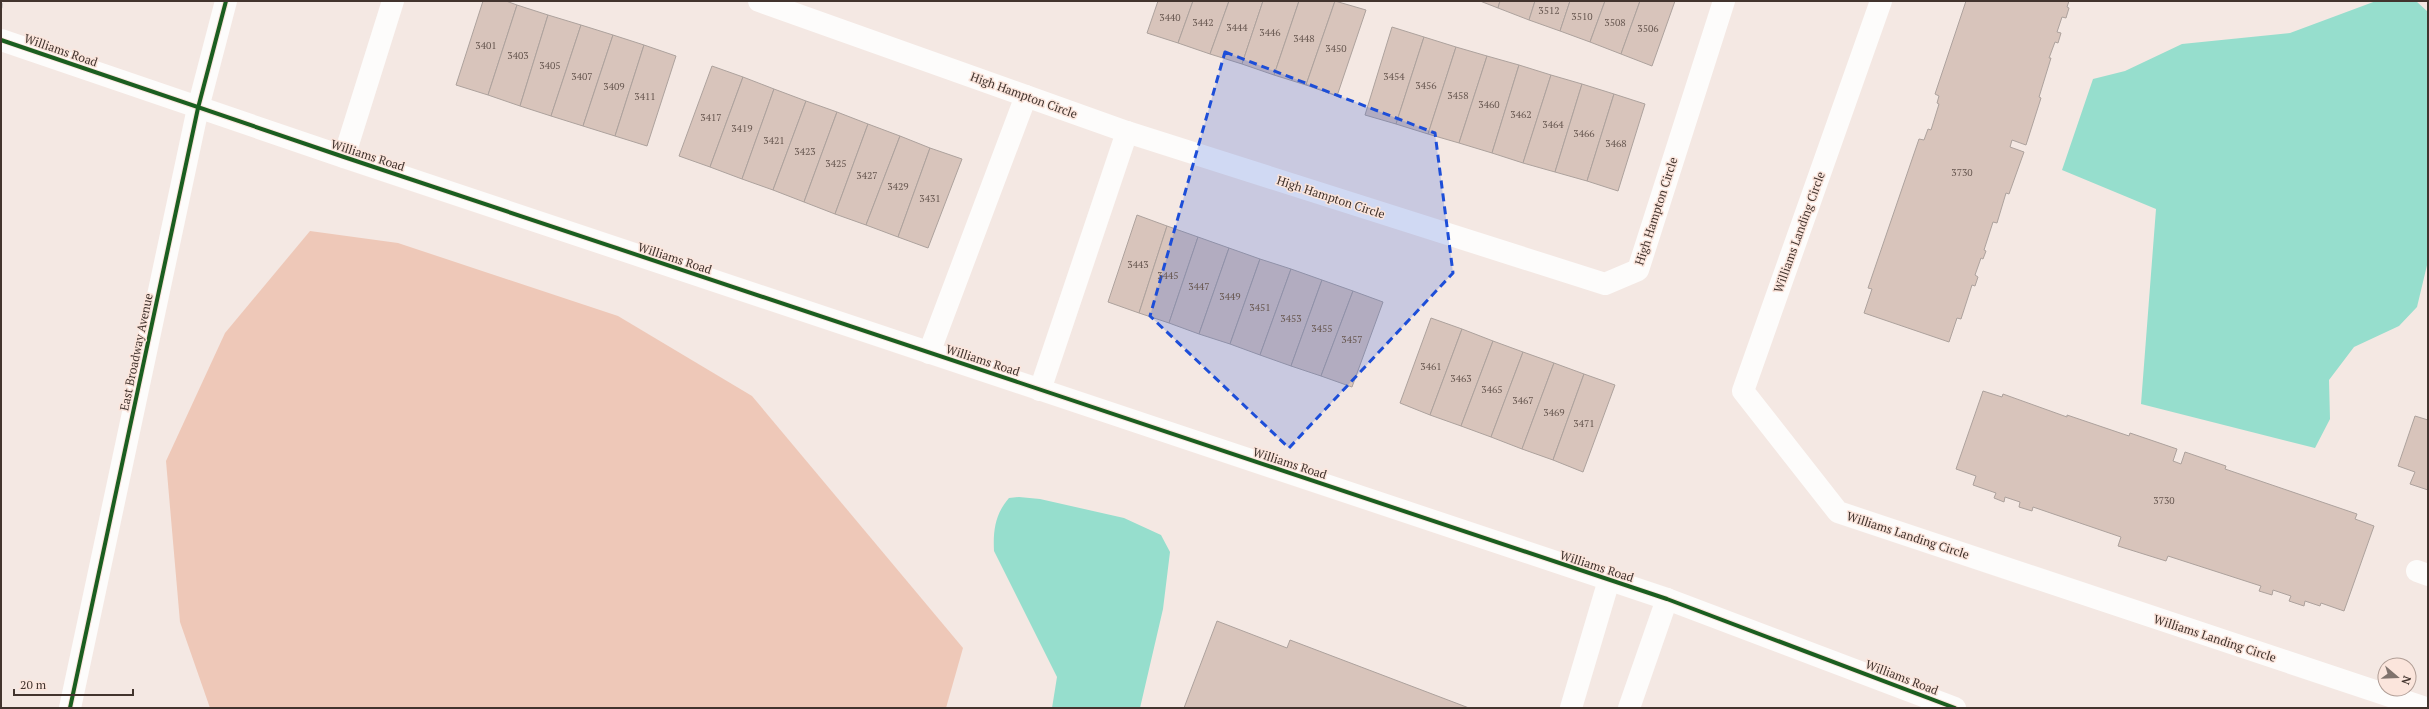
<svg xmlns="http://www.w3.org/2000/svg" width="2429" height="709" font-family="'PT Serif',serif">
  <style>
    .green { fill: #eec8b8 }
    .water { fill: #96decd }
    .building { fill: #d8c4bb; stroke: #ada29d }
    .lines { fill: none; stroke-linecap: round; stroke-linejoin: round }
    .minor { stroke: #fdfcfb; stroke-width: 22 }
    .major { stroke: #fdfcfb; stroke-width: 22 }
    .rail { stroke: #c9c5c4; stroke-width: 3; stroke-dasharray: 5 5; stroke-linecap: butt }
    .cycleway-casing { stroke: #fbe5dc; stroke-width: 6 }
    .cycleway { stroke: #1b5e20; stroke-width: 4 }
    .marked { fill: #1d4ed8; fill-opacity: 0.2; stroke: #1d4ed8; stroke-width: 3; stroke-dasharray: 8 5; stroke-linejoin: round }
    .labels { text-anchor: middle; dominant-baseline: central; stroke-width: 3; stroke-linejoin: round; paint-order: stroke }
    .number-label { font-size: 10px; fill: #685851 }
    .street-label { font-size: 12px; fill: #42342e; stroke: #fbe5dc }
  </style>
  <rect width="100%" height="100%" fill="#f4e8e3"/>
  <path class="green" d="M310,231L398,243L618,316L752,396L963,648L946,708H210L180,622L166,461L225,333Z"/>
  <g class="water">
    <path d="M2376,1H2416L2428,12V261L2417,307L2399,326L2354,347L2329,380L2330,419L2315,448L2141,404L2156,209L2062,170L2093,79L2125,71L2182,44L2290,33Z"/>
    <path d="M1019,497L1040,499L1124,518L1161,535L1170,552L1163,609L1140,708H1052L1057,677L994,551C993,531 995,514 1009,498Z"/>
  </g>
  <g class="building">
    <path d="M483,1H506L517,5L488,95L456,85Z"/>
    <path d="M1158,1H1193L1178,43L1147,33Z"/>
    <path d="M1193,1H1229L1210,54L1178,43Z"/>
    <path d="M1229,1H1263L1242,64L1210,54Z"/>
    <path d="M1263,1H1299L1274,75L1242,64Z"/>
    <path d="M1299,1H1335L1306,85L1274,75Z"/>
    <path d="M1335,1L1366,10L1337,96L1306,85Z"/>
    <path d="M1480,1H1500L1498,8Z"/>
    <path d="M1500,1H1535L1529,20L1498,8Z"/>
    <path d="M1535,1H1570L1560,31L1529,20Z"/>
    <path d="M1570,1H1605L1590,42L1560,31Z"/>
    <path d="M1605,1H1640L1621,54L1590,42Z"/>
    <path d="M1640,1H1675L1652,66L1621,54Z"/>
    <path d="M1966,1H2069L2067,7L2069,8L2066,18L2062,17L2057,32L2061,33L2058,43L2055,42L2049,58H2051L2039,97L2041,98L2026,145L2012,140L2010,147L2024,152L2009,194L2006,193L1997,223L1993,222L1984,250L1986,251L1983,259L1981,258L1975,275L1978,277L1975,286L1972,285L1961,319L1957,318L1949,342L1864,313L1872,289L1868,288L1919,139L1924,140L1928,129L1931,130L1939,104L1937,103L1939,96L1935,94Z"/>
    <path d="M517,5L548,15L520,106L488,95Z"/>
    <path d="M548,15L581,25L551,116L520,106Z"/>
    <path d="M581,25L613,35L583,126L551,116Z"/>
    <path d="M1392,27L1424,37L1396,124L1365,115Z"/>
    <path d="M613,35L644,45L615,136L583,126Z"/>
    <path d="M1424,37L1456,47L1428,134L1396,124Z"/>
    <path d="M644,45L676,56L647,146L615,136Z"/>
    <path d="M1456,47L1487,56L1459,143L1428,134Z"/>
    <path d="M1487,56L1519,65L1492,153L1459,143Z"/>
    <path d="M1519,65L1551,75L1523,163L1492,153Z"/>
    <path d="M712,66L743,77L710,167L679,156Z"/>
    <path d="M1551,75L1582,84L1555,172L1523,163Z"/>
    <path d="M743,77L774,89L742,179L710,167Z"/>
    <path d="M1582,84L1614,94L1587,181L1555,172Z"/>
    <path d="M774,89L806,101L773,190L742,179Z"/>
    <path d="M1614,94L1645,104L1618,191L1587,181Z"/>
    <path d="M806,101L837,112L804,202L773,190Z"/>
    <path d="M837,112L868,124L835,214L804,202Z"/>
    <path d="M868,124L900,136L866,225L835,214Z"/>
    <path d="M900,136L930,148L898,237L866,225Z"/>
    <path d="M930,148L962,159L928,248L898,237Z"/>
    <path d="M1137,215L1167,226L1139,313L1108,302Z"/>
    <path d="M1167,226L1198,237L1169,323L1139,313Z"/>
    <path d="M1198,237L1229,248L1199,334L1169,323Z"/>
    <path d="M1229,248L1260,259L1230,344L1199,334Z"/>
    <path d="M1260,259L1291,269L1260,355L1230,344Z"/>
    <path d="M1291,269L1322,280L1291,366L1260,355Z"/>
    <path d="M1322,280L1353,291L1321,376L1291,366Z"/>
    <path d="M1353,291L1383,302L1352,387L1321,376Z"/>
    <path d="M1431,318L1462,329L1430,415L1400,403Z"/>
    <path d="M1462,329L1493,341L1461,426L1430,415Z"/>
    <path d="M1493,341L1523,352L1491,437L1461,426Z"/>
    <path d="M1523,352L1554,363L1522,449L1491,437Z"/>
    <path d="M1554,363L1584,374L1553,460L1522,449Z"/>
    <path d="M1584,374L1615,385L1583,472L1553,460Z"/>
    <path d="M1983,391L2002,397L2003,394L2067,417V415L2129,436L2130,433L2177,449L2173,461L2181,464L2185,452L2226,466L2225,469L2357,514L2355,519L2374,526L2344,611L2321,603L2320,606L2305,601L2304,606L2289,601L2291,596L2273,590L2272,595L2259,591L2261,586L2168,556L2166,561L2118,546L2121,537L2033,507L2032,511L2019,507L2020,502L2005,497L2004,502L1994,498L1996,493L1973,485L1976,476L1956,469Z"/>
    <path d="M2415,416L2428,420V490L2410,484L2415,472L2398,466Z"/>
    <path d="M1217,621L1287,648L1290,640L1469,708H1184Z"/>
  </g>
  <g class="lines">
    <g class="minor">
      <path d="M759,1L1127,132L1605,284L1638,270L1724,1"/>
      <path d="M1881,1L1743,391L1838,512L2426,708"/>
      <path d="M1,40L344,157L1667,599L1955,708"/>
      <path d="M344,157L393,1"/>
      <path d="M929,353L1026,96"/>
      <path d="M1040,390L1127,132"/>
      <path d="M2417,571L2428,575"/>
      <path d="M1571,708L1609,580"/>
      <path d="M1629,708L1667,599"/>
    </g>
    <path class="major" d="M70,708L198,108L226,1"/>
    <path class="rail" d="M1,8L2,1"/>
    <g class="cycleway-casing">
      <g id="cycleway">
        <path d="M1,40L344,157L1667,599L1955,708"/>
        <path d="M70,708L198,108L226,1"/>
      </g>
    </g>
    <use href="#cycleway" class="cycleway"/>
  </g>
  <path class="marked" d="M1225,52L1435,133L1453,273L1289,448L1150,316Z"/>
  <g class="labels">
    <g class="number-label">
      <text x="1549" y="10">3512</text>
      <text x="1582" y="16">3510</text>
      <text x="1170" y="17">3440</text>
      <text x="1203" y="22">3442</text>
      <text x="1615" y="22">3508</text>
      <text x="1237" y="27">3444</text>
      <text x="1648" y="28">3506</text>
      <text x="1270" y="32">3446</text>
      <text x="1304" y="38">3448</text>
      <text x="486" y="45">3401</text>
      <text x="1336" y="48">3450</text>
      <text x="518" y="55">3403</text>
      <text x="550" y="65">3405</text>
      <text x="582" y="76">3407</text>
      <text x="1394" y="76">3454</text>
      <text x="1426" y="85">3456</text>
      <text x="614" y="86">3409</text>
      <text x="1458" y="95">3458</text>
      <text x="645" y="96">3411</text>
      <text x="1489" y="104">3460</text>
      <text x="1521" y="114">3462</text>
      <text x="711" y="117">3417</text>
      <text x="1553" y="124">3464</text>
      <text x="742" y="128">3419</text>
      <text x="1584" y="133">3466</text>
      <text x="774" y="140">3421</text>
      <text x="1616" y="143">3468</text>
      <text x="805" y="151">3423</text>
      <text x="836" y="163">3425</text>
      <text x="1962" y="172">3730</text>
      <text x="867" y="175">3427</text>
      <text x="898" y="186">3429</text>
      <text x="930" y="198">3431</text>
      <text x="1138" y="264">3443</text>
      <text x="1168" y="275">3445</text>
      <text x="1199" y="286">3447</text>
      <text x="1230" y="296">3449</text>
      <text x="1260" y="307">3451</text>
      <text x="1291" y="318">3453</text>
      <text x="1322" y="328">3455</text>
      <text x="1352" y="339">3457</text>
      <text x="1431" y="366">3461</text>
      <text x="1461" y="378">3463</text>
      <text x="1492" y="389">3465</text>
      <text x="1523" y="400">3467</text>
      <text x="1554" y="412">3469</text>
      <text x="1584" y="423">3471</text>
      <text x="2164" y="500">3730</text>
    </g>
    <g class="street-label">
      <text transform="translate(61 50) rotate(19)">Williams Road</text>
      <text transform="translate(1024 95) rotate(20)">High Hampton Circle</text>
      <text transform="translate(368 155) rotate(18)">Williams Road</text>
      <text transform="translate(1331 197) rotate(18)">High Hampton Circle</text>
      <text transform="translate(1656 211) rotate(-72)">High Hampton Circle</text>
      <text transform="translate(1799 232) rotate(-70)">Williams Landing Circle</text>
      <text transform="translate(675 258) rotate(18)">Williams Road</text>
      <text transform="translate(136 352) rotate(-78)">East Broadway Avenue</text>
      <text transform="translate(983 360) rotate(18)">Williams Road</text>
      <text transform="translate(1290 463) rotate(18)">Williams Road</text>
      <text transform="translate(1908 535) rotate(18)">Williams Landing Circle</text>
      <text transform="translate(1597 566) rotate(18)">Williams Road</text>
      <text transform="translate(2215 638) rotate(18)">Williams Landing Circle</text>
      <text transform="translate(1902 677) rotate(21)">Williams Road</text>
    </g>
  </g>
  <rect width="2429" height="709" fill="none" stroke="#42342e" stroke-width="4"/>
  <g transform="translate(2397 677) rotate(109)"><circle r="19" fill="#fbe5dc" stroke="#b19e96"/>
  <path d="M0-3L7 15L0 10L-7 15Z" fill="#80736d"/>
  <text y="-6" font-size="11" font-weight="bold" text-anchor="middle" fill="#42342e">N</text>
  </g>
  <path d="M14 689v6h119v-6" fill="none" stroke="#42342e" stroke-width="2"/>
  <text x="20" y="689" font-size="12" fill="#42342e" stroke="#fbe5dc" stroke-width="3" paint-order="stroke">20 m</text>
</svg>
